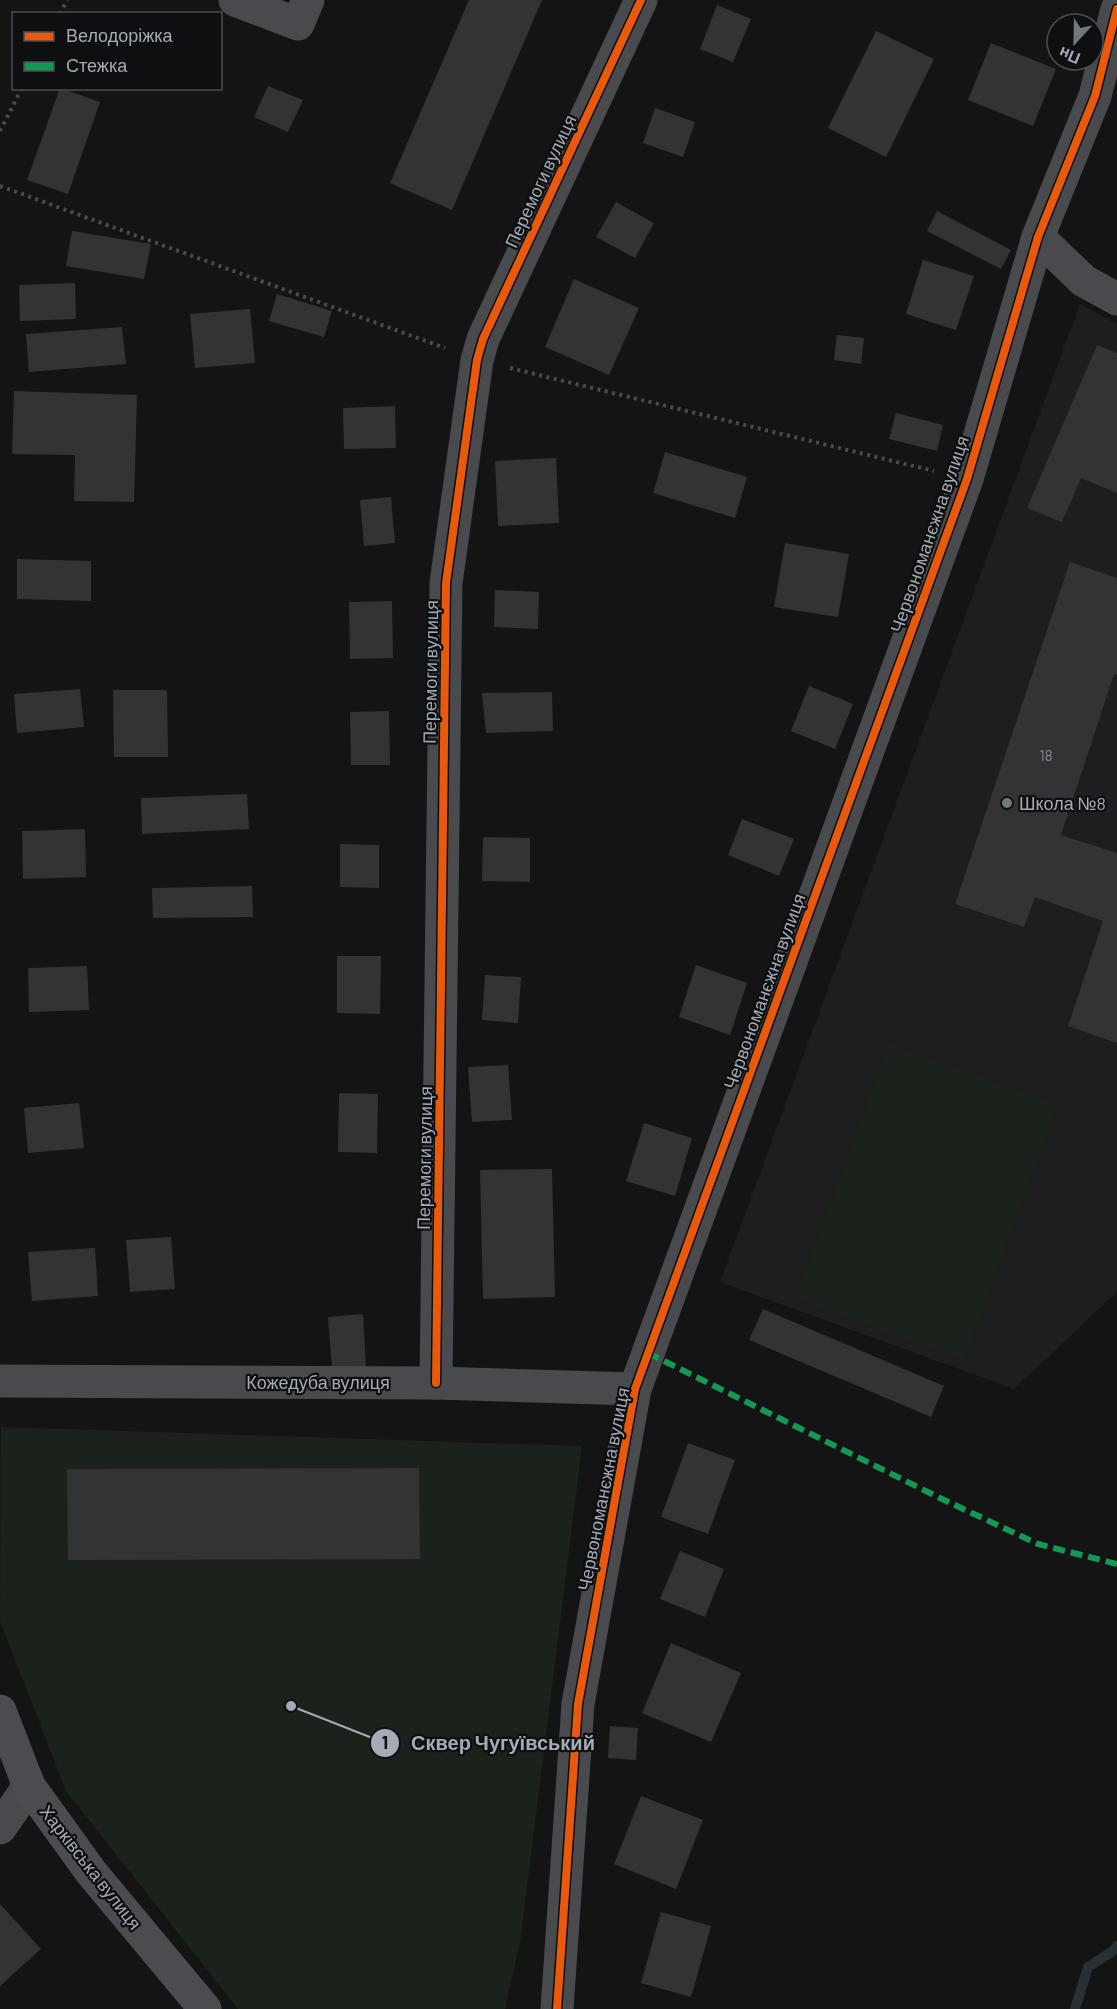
<svg xmlns="http://www.w3.org/2000/svg" width="1117" height="2009" font-family="Barlow,sans-serif">
  <style>
    .built { fill: #1e1e20 }
    .green { fill: #1b211b }
    .lines { fill: none; stroke-linecap: round; stroke-linejoin: round }
    .stream { stroke: #283036; stroke-width: 10 }
    .building { fill: #333335 }
    .path { stroke: #4a4b4f; stroke-width: 4; stroke-dasharray: 3 4.5; stroke-linecap: butt }
    .minor { stroke: #484a4d; stroke-width: 33 }
    .major { stroke: #4a4c4f; stroke-width: 33 }
    .quiet { stroke: #139951; stroke-width: 6; stroke-dasharray: 12 6; stroke-linecap: butt }
    .cycleway-casing { stroke: #0e0f10; stroke-width: 11 }
    .cycleway { stroke: #e8590c; stroke-width: 8 }
    .poi-dot { fill: #72767d; stroke: #0e0f10; stroke-width: 2 }
    .labels { text-anchor: middle; dominant-baseline: central; stroke-width: 4.5; stroke-linejoin: round; paint-order: stroke }
    .number-label { font-size: 15px; fill: #888d95 }
    .street-label { font-size: 18px; fill: #a5abb5; stroke: #0e0f10 }
    .poi-label { font-size: 18px; fill: #a5abb5; stroke: #0e0f10; text-anchor: start }
    .leader { fill: none; stroke: #a5abb5; stroke-width: 2 }
    .callout-dot { fill: #a5abb5; stroke: #0e0f10; stroke-width: 2 }
    .mark-label { font-size: 18px; text-anchor: middle; font-weight: bold; fill: #111 }
    .callout-label { font-size: 20px; text-anchor: middle; font-weight: bold; fill: #a5abb5; stroke: #0e0f10; stroke-width: 4.5; stroke-linejoin: round; paint-order: stroke }
  </style>
  <rect width="100%" height="100%" fill="#141414"/>
  <path class="built" d="M1080,304L1117,324V1292L1014,1389L720,1282Z"/>
  <g class="green">
    <path d="M889,1043L1058,1104L964,1361L795,1299Z"/>
    <path d="M1,1427L582,1446L520,1943L505,2009H238L66,1791L0,1621Z"/>
  </g>
  <g class="lines">
    <path class="stream" d="M1075,2009L1088,1967L1113,1951L1117,1946"/>
  </g>
  <g class="building">
    <path d="M469,0H542L452,210L390,183Z"/>
    <path d="M717,5L751,19L733,62L700,49Z"/>
    <path d="M876,31L934,59L886,157L828,128Z"/>
    <path d="M991,43L1056,69L1033,126L968,100Z"/>
    <path d="M268,86L303,100L288,132L254,117Z"/>
    <path d="M60,88L100,102L68,194L27,180Z"/>
    <path d="M655,108L695,122L683,157L643,143Z"/>
    <path d="M616,202L654,223L635,258L596,237Z"/>
    <path d="M937,211L1011,250L1001,269L927,231Z"/>
    <path d="M72,231L151,244L144,279L66,266Z"/>
    <path d="M923,260L974,276L956,330L906,314Z"/>
    <path d="M574,279L639,308L609,375L545,347Z"/>
    <path d="M75,283L76,319L20,321L19,285Z"/>
    <path d="M277,294L332,311L324,337L269,321Z"/>
    <path d="M250,309L255,363L195,368L190,314Z"/>
    <path d="M122,327L126,364L29,372L26,334Z"/>
    <path d="M837,335L864,338L861,364L834,360Z"/>
    <path d="M1097,345L1117,353V493L1081,478L1062,522L1027,508Z"/>
    <path d="M14,391L137,395L134,502L74,501L75,455L12,454Z"/>
    <path d="M395,406L396,448L344,449L343,408Z"/>
    <path d="M896,413L943,425L937,451L889,439Z"/>
    <path d="M665,452L747,477L735,518L653,493Z"/>
    <path d="M556,458L559,523L498,526L495,461Z"/>
    <path d="M391,497L395,543L364,546L360,500Z"/>
    <path d="M785,543L849,554L838,617L774,607Z"/>
    <path d="M17,559L91,561V601L17,599Z"/>
    <path d="M1070,562L1117,578V675L1114,674L1061,835L1117,853V1043L1068,1026L1103,921L1035,897L1024,927L955,904Z"/>
    <path d="M495,590L539,592L538,629L494,627Z"/>
    <path d="M392,601L393,658L350,659L349,602Z"/>
    <path d="M809,686L853,704L835,749L791,731Z"/>
    <path d="M80,689L84,727L17,733L14,694Z"/>
    <path d="M113,690H167L168,757H114Z"/>
    <path d="M552,692L553,731L486,733L482,693Z"/>
    <path d="M389,711L390,765H351L350,712Z"/>
    <path d="M247,794L249,829L142,834L141,798Z"/>
    <path d="M742,819L794,839L779,876L728,855Z"/>
    <path d="M85,829L86,877L23,879L22,831Z"/>
    <path d="M483,837L530,838V882L482,881Z"/>
    <path d="M340,844L379,845V888L340,887Z"/>
    <path d="M252,886L253,917L153,918L152,888Z"/>
    <path d="M337,956H381L380,1014L337,1013Z"/>
    <path d="M696,965L747,983L730,1035L679,1017Z"/>
    <path d="M87,966L89,1010L29,1012L28,968Z"/>
    <path d="M485,975L521,977L518,1023L482,1020Z"/>
    <path d="M508,1065L512,1120L472,1122L468,1067Z"/>
    <path d="M339,1093L378,1094L377,1153L338,1152Z"/>
    <path d="M79,1103L84,1148L28,1153L24,1108Z"/>
    <path d="M644,1123L692,1138L675,1196L626,1181Z"/>
    <path d="M552,1169L555,1297L483,1299L480,1170Z"/>
    <path d="M171,1237L175,1289L130,1292L126,1240Z"/>
    <path d="M95,1248L98,1296L32,1301L28,1252Z"/>
    <path d="M763,1309L944,1386L931,1417L749,1340Z"/>
    <path d="M363,1314L366,1367L332,1369L328,1317Z"/>
    <path d="M688,1443L735,1460L708,1534L661,1517Z"/>
    <path d="M419,1468L420,1559L68,1560L67,1469Z"/>
    <path d="M680,1551L724,1569L705,1617L660,1599Z"/>
    <path d="M671,1643L741,1673L711,1742L642,1713Z"/>
    <path d="M610,1726L638,1728L636,1760L608,1758Z"/>
    <path d="M641,1796L703,1820L676,1889L614,1864Z"/>
    <path d="M0,1904L41,1949L0,1986Z"/>
    <path d="M661,1912L711,1926L691,1997L641,1983Z"/>
  </g>
  <g class="lines">
    <g class="path">
      <path d="M60,14L67,0"/>
      <path d="M0,131L22,88"/>
      <path d="M0,186L445,348"/>
      <path d="M510,368L934,471"/>
    </g>
    <g class="minor">
      <path d="M235,0L298,24L308,0"/>
      <path d="M1038,237L1084,281L1117,299"/>
      <path d="M0,1381L436,1383L635,1389"/>
      <path d="M436,1383L446,583L477,360L483,339L641,0"/>
      <path d="M0,1828L29,1786"/>
      <path d="M557,2009L578,1704L635,1389L967,479L1038,237L1095,96L1117,9"/>
    </g>
    <path class="major" d="M0,1711L29,1786L91,1872L205,2009"/>
    <path class="quiet" d="M648,1353L942,1499L1038,1544L1117,1564"/>
    <g class="cycleway-casing">
      <g id="cycleway">
        <path d="M436,1383L446,583L477,360L483,339L641,0"/>
        <path d="M557,2009L578,1704L635,1389L967,479L1038,237L1095,96L1117,9"/>
      </g>
    </g>
    <use href="#cycleway" class="cycleway"/>
  </g>
  <circle class="poi-dot" cx="1007" cy="803" r="6"/>
  <g class="labels">
    <g class="number-label">
      <text x="1046" y="755">18</text>
    </g>
    <g class="street-label">
      <text transform="translate(540 181) rotate(-65)">Перемоги вулиця</text>
      <text transform="translate(929 534) rotate(-71)">Червономанєжна вулиця</text>
      <text transform="translate(430 672) rotate(-89)">Перемоги вулиця</text>
      <text transform="translate(764 991) rotate(-70)">Червономанєжна вулиця</text>
      <text transform="translate(424 1158) rotate(-89)">Перемоги вулиця</text>
      <text x="318" y="1382">Кожедуба вулиця</text>
      <text transform="translate(603 1489) rotate(-79)">Червономанєжна вулиця</text>
      <text transform="translate(91 1867) rotate(52)">Харківська вулиця</text>
    </g>
    <g class="poi-label">
      <text x="1019" y="803">Школа №8</text>
    </g>
  </g>
  <path class="leader" d="M291 1706L385 1743"/>
  <g class="callout-dot">
    <circle cx="291" cy="1706" r="6"/>
    <circle cx="385" cy="1743" r="15"/>
  </g>
  <g class="mark-label">
    <text x="385" y="1749">1</text>
  </g>
  <g class="callout-label">
    <text x="503" y="1750">Сквер Чугуївський</text>
  </g>
  <rect x="12" y="12" width="210" height="78" fill="#0e0f10" stroke="#4a4d52" stroke-width="1.5"/>
  <rect x="24" y="32" width="30" height="9" fill="#e8590c" stroke="#4a4d52" stroke-width="1.5"/>
  <text x="66" y="42" font-size="18" fill="#a5abb5">Велодоріжка</text>
  <rect x="24" y="62" width="30" height="9" fill="#139951" stroke="#4a4d52" stroke-width="1.5"/>
  <text x="66" y="72" font-size="18" fill="#a5abb5">Стежка</text>
  <g transform="translate(1075 42) rotate(202)"><circle r="28" fill="#0e0f10" stroke="#4a4d52" stroke-width="1.5"/>
  <path d="M0-4.5L10 22L0 15L-10 22Z" fill="#72767d"/>
  <text y="-9" font-size="16" font-weight="bold" text-anchor="middle" fill="#a5abb5">Пн</text>
  </g>
</svg>
